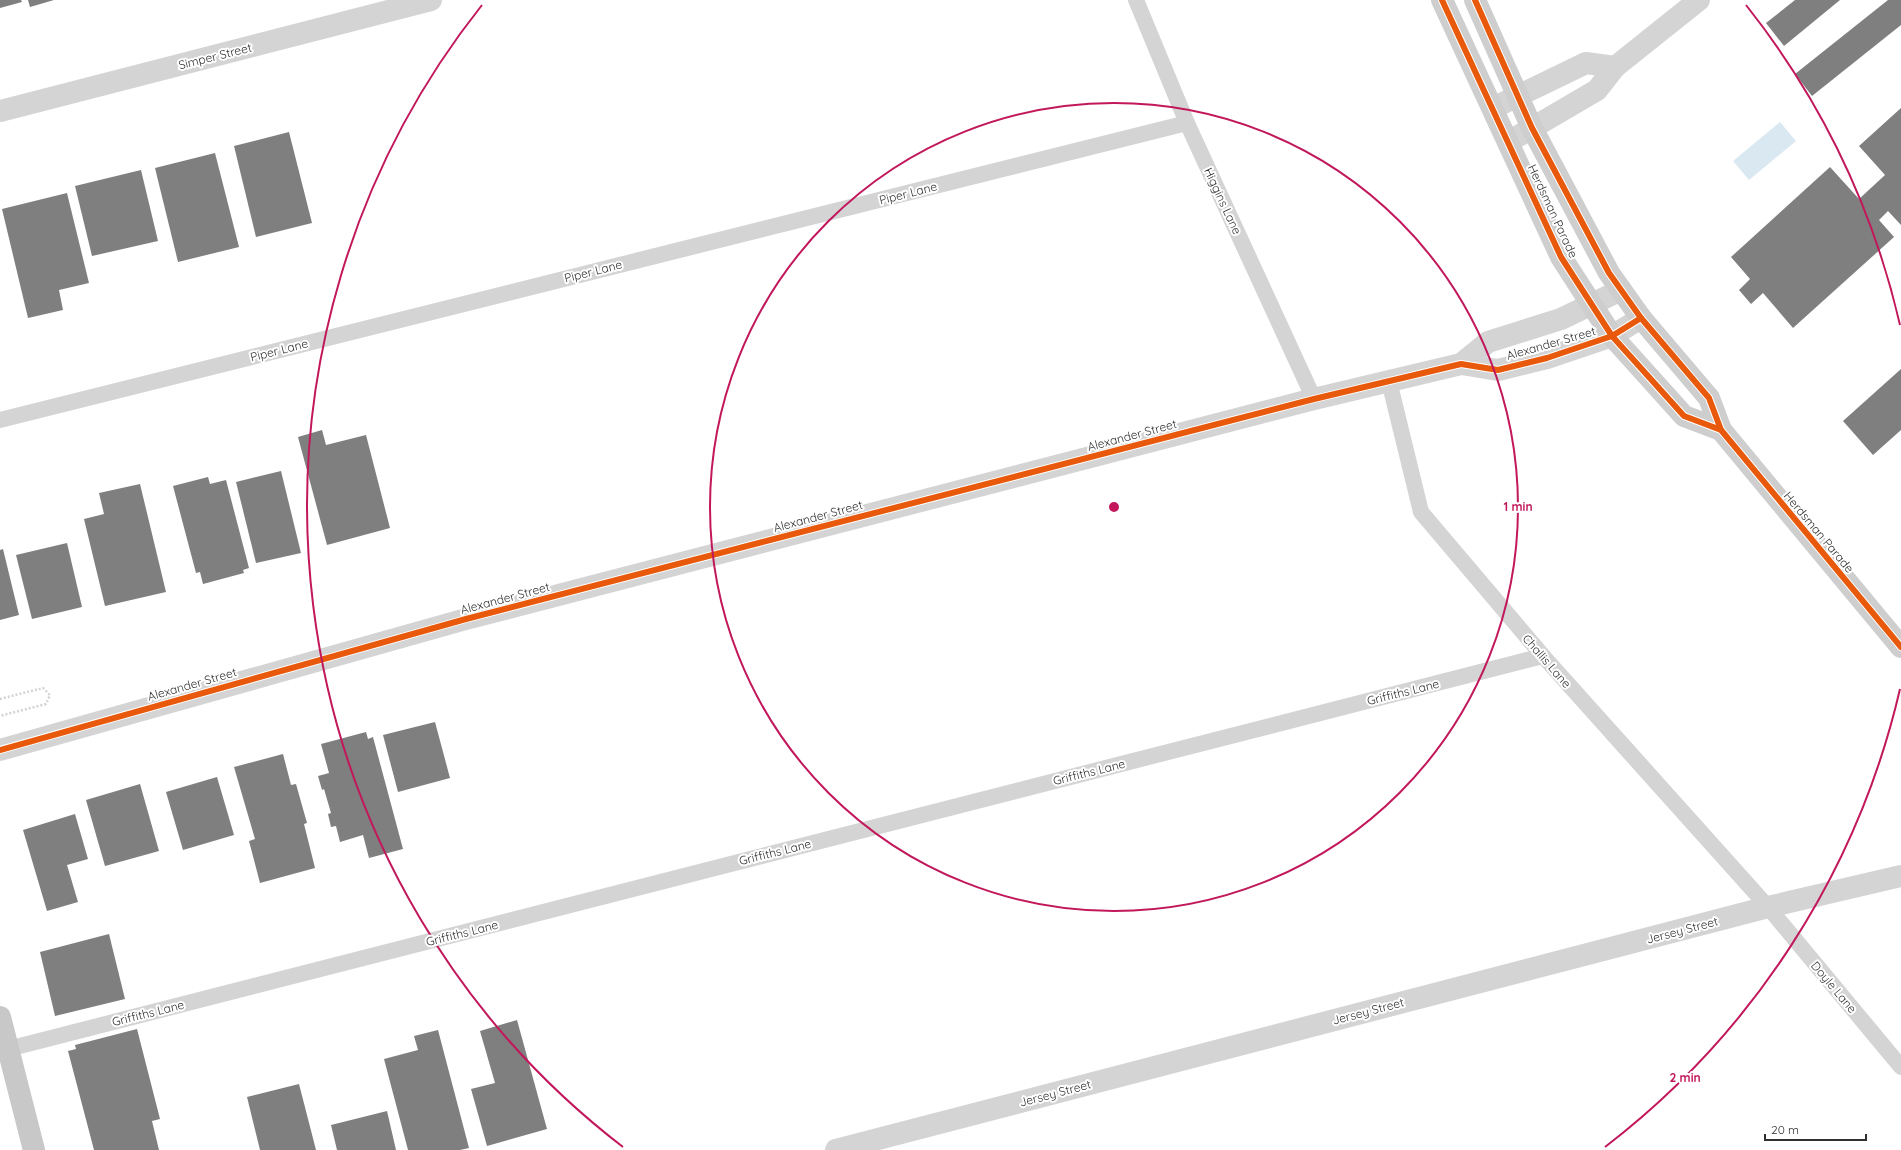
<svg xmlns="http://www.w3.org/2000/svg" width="1901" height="1150" font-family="Quicksand,sans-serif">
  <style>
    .water { fill: #dae8f2 }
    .building { fill: #7f7f7f }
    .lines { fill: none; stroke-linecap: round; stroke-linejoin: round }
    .path { stroke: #d4d4d4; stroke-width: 2.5; stroke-dasharray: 2 2; stroke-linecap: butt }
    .lane { stroke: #d4d4d4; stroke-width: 16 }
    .street { stroke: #d4d4d4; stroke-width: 22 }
    .secondary { stroke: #cecece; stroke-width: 22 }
    .primary { stroke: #c8c8c8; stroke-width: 22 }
    .cycleway-casing { stroke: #fff; stroke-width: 8 }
    .cycleway { stroke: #e8590c; stroke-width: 6 }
    .ring { fill: none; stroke: #c2185b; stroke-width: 2 }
    .labels { text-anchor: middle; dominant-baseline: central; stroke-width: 4; stroke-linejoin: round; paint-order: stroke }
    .street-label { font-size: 12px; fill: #303030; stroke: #fff }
    .centre { fill: #c2185b; stroke: #fff; stroke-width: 2 }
    .ring-label { font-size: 12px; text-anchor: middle; font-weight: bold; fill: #c2185b; stroke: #fff; stroke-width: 4; stroke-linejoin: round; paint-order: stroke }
  </style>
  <rect width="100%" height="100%" fill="#fff"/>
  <path class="water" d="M1780,122L1796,141L1749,180L1733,161Z"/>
  <g class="building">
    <path d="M0,0H21L22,2L0,8Z"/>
    <path d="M28,0H54L30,7Z"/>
    <path d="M1795,0H1840L1784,46L1766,23Z"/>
    <path d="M1888,0H1901V25L1812,96L1795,74Z"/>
    <path d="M1901,108V225L1888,211L1879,220L1894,237L1793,328L1763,293L1751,304L1739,290L1750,279L1731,257L1830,167L1859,199L1885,175L1859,146Z"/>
    <path d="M289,132L312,223L256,237L234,146Z"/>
    <path d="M215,153L239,247L178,262L155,168Z"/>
    <path d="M141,170L158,241L92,256L75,186Z"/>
    <path d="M67,193L89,283L59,290L63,310L28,318L2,209Z"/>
    <path d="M1901,369V430L1873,455L1843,421Z"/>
    <path d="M322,430L326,445L366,435L390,528L327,545L298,437Z"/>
    <path d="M281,471L301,553L256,563L236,482Z"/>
    <path d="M208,477L210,484L226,480L249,568L243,570L244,573L203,584L200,572L196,573L173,486Z"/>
    <path d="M140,484L166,592L105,606L84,519L104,514L99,493Z"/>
    <path d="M67,543L82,607L32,619L16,555Z"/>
    <path d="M3,549L19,615L0,620V550Z"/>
    <path d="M435,722L450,778L398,792L383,735Z"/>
    <path d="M366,732L368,739L373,737L403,849L369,858L363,835L340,842L336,826L331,827L328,814L331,813L324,789L322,790L318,776L329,773L321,744Z"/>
    <path d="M283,754L291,785L296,784L307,823L304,824L315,868L260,883L249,841L255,839L234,767Z"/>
    <path d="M217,777L234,835L183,850L166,792Z"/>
    <path d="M140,784L159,851L105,866L86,800Z"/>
    <path d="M75,814L88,859L67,865L78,902L47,911L23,830Z"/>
    <path d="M109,934L125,999L55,1016L40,952Z"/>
    <path d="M517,1020L547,1129L487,1146L471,1089L495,1083L480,1031Z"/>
    <path d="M137,1029L160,1119L152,1121L159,1150H94L68,1051L76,1049L75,1045Z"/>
    <path d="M438,1030L469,1148L460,1150H408L384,1059L418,1050L414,1036Z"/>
    <path d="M299,1084L316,1150H260L247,1097Z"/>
    <path d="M387,1111L396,1150H337L331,1125Z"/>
  </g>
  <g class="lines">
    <path class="path" d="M0,699L43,688L50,695L46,704L0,716"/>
    <g class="lane">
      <path d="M1136,0L1187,123L1314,399"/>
      <path d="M1389,381L1421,512L1543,656L1768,907L1901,1067"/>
      <path d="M0,420L1187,123"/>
      <path d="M8,1049L1543,656"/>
    </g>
    <g class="street">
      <path d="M1493,108L1586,63L1615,67"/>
      <path d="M0,111L431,0"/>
      <path d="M1508,142L1597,90L1615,67L1699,0"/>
      <path d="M1461,364L1488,342L1561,319L1621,290"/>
      <path d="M0,750L466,619L1314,399L1461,364L1498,370L1547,358L1612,336L1641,318"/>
      <path d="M836,1150L1768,907L1901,876"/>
    </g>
    <g class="secondary">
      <path d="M1442,0L1561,257L1612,336L1684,416L1721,430"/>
      <path d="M1475,0L1532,128L1609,273L1641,318L1709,398L1721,430L1901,647"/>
    </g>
    <path class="primary" d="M0,1017L34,1150"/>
    <g class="cycleway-casing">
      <g id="cycleway">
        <path d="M1442,0L1561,257L1612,336L1684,416L1721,430"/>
        <path d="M1475,0L1532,128L1609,273L1641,318L1709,398L1721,430L1901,647"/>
        <path d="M0,750L466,619L1314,399L1461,364L1498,370L1547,358L1612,336L1641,318"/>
      </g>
    </g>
    <use href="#cycleway" class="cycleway"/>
  </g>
  <g class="ring">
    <circle cx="1114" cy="507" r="404"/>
    <path d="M1900 689A807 807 0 0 1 1605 1147M623 1147A807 807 0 0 1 482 5M1746 5A807 807 0 0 1 1900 325"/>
  </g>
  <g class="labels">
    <g class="street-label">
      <text transform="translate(215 56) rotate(-14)">Simper Street</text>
      <text transform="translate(908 193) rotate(-14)">Piper Lane</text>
      <text transform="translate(1223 201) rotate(65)">Higgins Lane</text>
      <text transform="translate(1553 211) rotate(65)">Herdsman Parade</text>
      <text transform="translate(593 271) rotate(-14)">Piper Lane</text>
      <text transform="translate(1551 343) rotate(-16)">Alexander Street</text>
      <text transform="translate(279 350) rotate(-14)">Piper Lane</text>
      <text transform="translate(1132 435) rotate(-15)">Alexander Street</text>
      <text transform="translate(818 516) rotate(-15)">Alexander Street</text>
      <text transform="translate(1819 532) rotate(50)">Herdsman Parade</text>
      <text transform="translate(505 598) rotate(-15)">Alexander Street</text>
      <text transform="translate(1547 661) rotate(49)">Challis Lane</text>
      <text transform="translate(192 684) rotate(-16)">Alexander Street</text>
      <text transform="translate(1403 692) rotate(-14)">Griffiths Lane</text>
      <text transform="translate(1089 772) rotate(-14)">Griffiths Lane</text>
      <text transform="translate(775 852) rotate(-14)">Griffiths Lane</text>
      <text transform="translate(1682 930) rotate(-15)">Jersey Street</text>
      <text transform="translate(462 933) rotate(-14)">Griffiths Lane</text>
      <text transform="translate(1834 987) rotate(50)">Doyle Lane</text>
      <text transform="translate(1368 1011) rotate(-15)">Jersey Street</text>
      <text transform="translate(148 1013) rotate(-14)">Griffiths Lane</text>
      <text transform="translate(1055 1093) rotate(-15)">Jersey Street</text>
    </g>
  </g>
  <circle cx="1114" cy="507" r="6" class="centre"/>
  <g class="ring-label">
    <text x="1518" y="511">1 min</text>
    <text x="1685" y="1082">2 min</text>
  </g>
  <path d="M1765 1134v6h101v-6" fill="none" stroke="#303030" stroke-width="2"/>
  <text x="1771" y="1134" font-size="12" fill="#303030" stroke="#ffffff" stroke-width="3" paint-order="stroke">20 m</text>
</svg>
